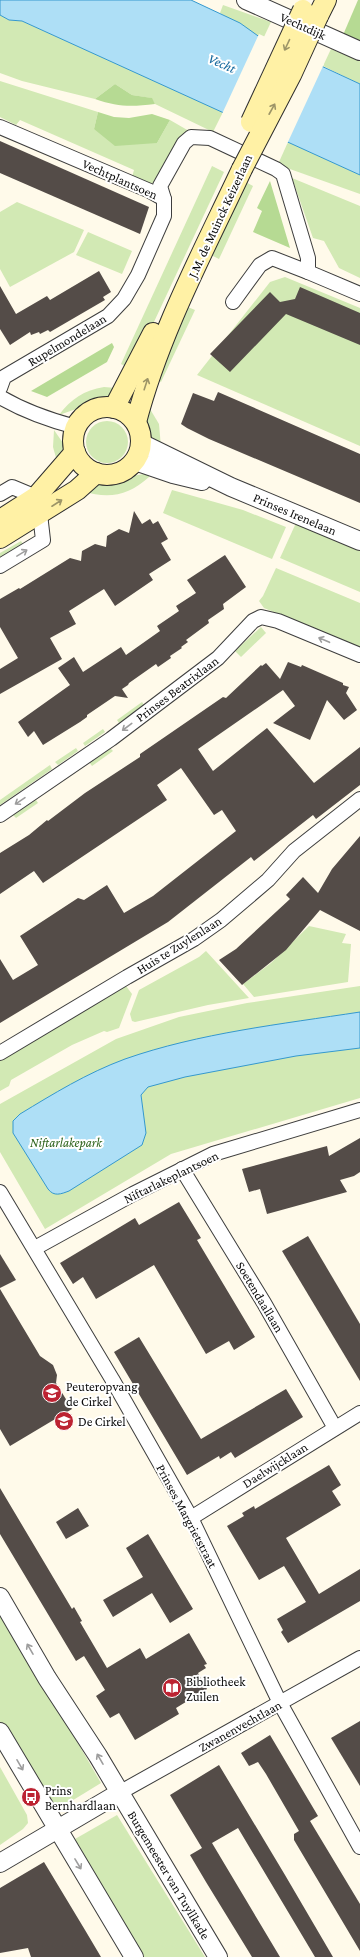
<svg xmlns="http://www.w3.org/2000/svg" width="360" height="1957" font-family="'Crimson Pro',serif">
  <style>
    .green { fill: #d2e9b4 }
    .forest { fill: #b6da93 }
    .water { fill: #aedff6; stroke: #3498ce }
    .pier { fill: #fffaea }
    .building { fill: #544c48 }
    .lines { fill: none; stroke-linecap: round; stroke-linejoin: round }
    .minor-casing { stroke: #3e3e3e; stroke-width: 16 }
    .tertiary-casing { stroke: #3e3e3e; stroke-width: 20 }
    .secondary-casing { stroke: #2d2d2d; stroke-width: 22 }
    .minor { stroke: #fff; stroke-width: 14 }
    .tertiary { stroke: #fff; stroke-width: 18 }
    .secondary { stroke: #fff1a5; stroke-width: 20 }
    .secondary-bridge-casing { stroke: #2d2d2d; stroke-width: 22; stroke-linecap: butt }
    .secondary-bridge { stroke: #fff1a5; stroke-width: 20 }
    .oneway { stroke: #9d9567 }
    .oneway2 { stroke: #9d9d9d }
    .labels { text-anchor: middle; dominant-baseline: central; stroke-width: 4; stroke-linejoin: round; paint-order: stroke }
    .street-label { font-size: 13px; fill: #0b0b0b; stroke: #fff }
    .park-label { font-size: 13px; font-style: italic; fill: #2e631c; stroke: #fff }
    .poi-label { font-size: 13px; fill: #0b0b0b; stroke: #fff; text-anchor: start }
    .water-label { font-size: 14px; font-style: italic; fill: #14689d; stroke: #fff }
  </style>
  <rect width="100%" height="100%" fill="#fffaea"/>
  <g class="green">
    <path d="M223,5L271,22L263,39L220,13Z"/>
    <path d="M0,15L9,20L22,21L223,112L213,132L155,104L151,98L132,95L115,84L95,99L22,81L0,73Z"/>
    <path d="M331,49L360,61V84L323,66Z"/>
    <path d="M0,81L98,112L94,129L157,143L170,120L189,131L178,140L158,181L150,184L132,177L134,170L20,120L16,125L0,117Z"/>
    <path d="M288,142L360,175V194L287,168L279,162Z"/>
    <path d="M212,166L224,172L146,339L129,368L121,364Z"/>
    <path d="M292,178L360,206V278L339,268L324,241L313,238Z"/>
    <path d="M242,180L253,186L219,259L207,253Z"/>
    <path d="M17,202L84,230L74,252L10,287L0,269V212Z"/>
    <path d="M88,232L132,251L122,274L76,255Z"/>
    <path d="M285,277L360,308V446L197,375L270,282Z"/>
    <path d="M183,305L195,310L161,382L154,378Z"/>
    <path d="M104,387L116,388C111,401 92,402 81,410L79,408L59,415C71,399 84,390 104,387Z"/>
    <path d="M147,404L159,424L161,447C144,434 144,424 147,404Z"/>
    <circle cx="107" cy="442" r="21"/>
    <path d="M54,430L63,443L66,444L65,451L58,465L53,447Z"/>
    <path d="M144,474L149,475V477C129,495 109,500 83,491L96,483L120,481L132,476Z"/>
    <path d="M172,490L243,510L286,527L272,559L163,513Z"/>
    <path d="M296,523L360,550V592L280,558Z"/>
    <path d="M21,541L25,547L0,562V553Z"/>
    <path d="M276,568L360,603V646L357,647L264,608L259,601L263,596Z"/>
    <path d="M261,627L266,633L241,657L235,651Z"/>
    <path d="M142,702L144,705L119,723L117,720Z"/>
    <path d="M103,729L105,732L85,746L83,743Z"/>
    <path d="M76,748L78,751L58,765L55,762Z"/>
    <path d="M110,748L113,751L92,766L89,762Z"/>
    <path d="M50,765L52,769L0,805V800Z"/>
    <path d="M36,800L38,803L16,818L13,815Z"/>
    <path d="M309,926L346,934L342,943L351,944L348,982L254,997L243,984L271,963Z"/>
    <path d="M206,951L249,998L208,1005L135,1022L132,1021L130,1014L139,990L199,957Z"/>
    <path d="M126,986L132,994L119,1028L107,1032L104,1031L72,1045L11,1080L9,1086L0,1091V1061Z"/>
    <path d="M360,986V1098L171,1154L45,1229L0,1152V1104L116,1039L179,1017L247,1003Z"/>
    <path d="M0,1608L101,1783L52,1813L30,1771L0,1722Z"/>
    <path d="M0,1767L27,1815L28,1823L23,1829L0,1845Z"/>
    <path d="M117,1815L205,1957H144L75,1839Z"/>
  </g>
  <g class="forest">
    <path d="M358,0H360V43L343,35Z"/>
    <path d="M115,84L132,95L152,98L155,104C131,107 118,107 95,99Z"/>
    <path d="M98,112L114,117L129,118L152,114L170,120L157,143L115,146L94,129Z"/>
    <path d="M270,181L290,248L253,232L262,211L257,208Z"/>
    <path d="M112,343L114,347L107,362L47,397L31,391Z"/>
  </g>
  <g class="water">
    <path d="M0,0H191L240,23L261,38L360,84V175L22,21L9,20L0,15Z"/>
    <path d="M360,1012V1048L296,1056L185,1077L148,1087L141,1095L146,1133L142,1145L69,1191C61,1194 54,1197 48,1189L13,1133V1121L20,1114C53,1094 87,1073 125,1059C199,1033 282,1024 360,1012Z"/>
  </g>
  <path class="pier" d="M259,34L324,64L287,144L222,114Z"/>
  <g class="building">
    <path d="M0,141L149,207L140,234L0,173Z"/>
    <path d="M99,271L111,292L103,297L105,300L50,332L48,330L40,334L39,332L31,335L30,332L10,345L0,329V286L16,314L47,296L50,300Z"/>
    <path d="M300,287L360,313V345L286,314L230,372L210,354L270,292L280,302L295,299Z"/>
    <path d="M218,392L360,454V503L209,439L187,428L181,424L193,393L214,401Z"/>
    <path d="M134,511L142,524L150,519L153,524L158,521L168,539L161,543L171,560L149,574L153,580L115,606L104,589L69,611L76,624L50,638L62,659L0,694V669L18,658L0,627V599L19,588L20,589L70,558L81,561L82,551L95,544L106,547L107,536L119,529L129,533Z"/>
    <path d="M225,555L246,587L223,604L224,609L208,620L209,623L186,640L188,642L181,647L182,648L170,656L171,658L158,667L156,664L129,683L128,685L122,689L128,698L115,696L87,715V717L80,722L43,745L34,731L28,737L18,722L70,685L58,668L74,657L83,672L121,647L126,655L160,631L157,626L179,611L176,606L196,593L187,580Z"/>
    <path d="M288,662L301,667L302,665L343,683V685L349,687L346,693L357,710L344,720L327,700L310,740L273,723L295,706L283,690L198,749L213,771L267,728L314,783L360,747V785L316,819L313,815L254,861L251,857L168,922L0,1023V959L13,980L38,965L20,936L78,898L84,900L107,885L124,913L153,896L236,831L222,810L214,815L181,768L157,785L167,800L43,883L34,871L0,894V853L29,835L47,820L48,821L85,793L140,757V754L223,697L226,698L261,665L262,666L266,663L280,679Z"/>
    <path d="M360,836V931L320,910L286,950L242,985L219,960L236,949L290,899L286,895L303,877L318,893L332,869Z"/>
    <path d="M360,1138V1172L354,1176L340,1180L347,1192L267,1214L260,1189L249,1192L242,1169L327,1146L329,1156Z"/>
    <path d="M179,1202L201,1238L197,1240L255,1337L234,1350L229,1341L206,1354L154,1265L96,1299L83,1277L73,1284L60,1263L135,1218L139,1225Z"/>
    <path d="M308,1236L360,1324V1381L282,1251Z"/>
    <path d="M0,1254L16,1280L0,1288Z"/>
    <path d="M0,1289L40,1356L53,1365L57,1375L56,1383L72,1409L10,1446L0,1429Z"/>
    <path d="M139,1337L201,1439L286,1389L303,1417L235,1458L231,1452L220,1459L219,1456L187,1475L114,1352Z"/>
    <path d="M329,1465L341,1485L332,1491L341,1505L286,1538L319,1594L360,1569V1601L288,1643L281,1632L283,1630L277,1619L306,1602L284,1566L259,1580L227,1526L244,1516L242,1513L254,1506L255,1509Z"/>
    <path d="M0,1488L72,1609L74,1607L82,1621L80,1622L107,1668L140,1648L146,1659L189,1633L207,1664L204,1665L206,1668L198,1673L207,1689L176,1708L179,1714L135,1740L119,1713L110,1718L96,1696L105,1690L84,1656L76,1661L0,1534Z"/>
    <path d="M78,1508L89,1526L66,1539L56,1522Z"/>
    <path d="M148,1534L193,1609L170,1623L152,1593L113,1617L103,1600L143,1577L126,1548Z"/>
    <path d="M360,1721V1786L331,1738Z"/>
    <path d="M270,1735L318,1816L310,1821L360,1904V1951L294,1840V1834L299,1831L266,1774L258,1762L249,1766L241,1753Z"/>
    <path d="M219,1765L285,1875L333,1957H315L238,1828L212,1843L280,1957H252L206,1882L190,1855L202,1848L170,1795Z"/>
    <path d="M44,1862L85,1930L101,1957H31L28,1948L0,1953V1888Z"/>
  </g>
  <g class="lines">
    <g class="minor-casing">
      <g id="minor">
        <path d="M0,127L150,191L164,199"/>
        <path d="M233,302L260,265L272,258L308,272"/>
        <path d="M0,388L4,377L108,316L124,299L138,275L164,216V199L160,186L184,143L191,137L210,138L276,169L283,174L308,258V272L360,294"/>
        <path d="M0,397C24,411 49,420 76,427"/>
        <path d="M0,494L12,487L36,497"/>
        <path d="M0,566L43,540L40,514"/>
        <path d="M0,815L111,739L218,658L253,621L261,617L278,621L360,655"/>
        <path d="M0,1053L127,977L194,939L221,920L268,880L294,851L360,799"/>
        <path d="M182,1169L264,1303L335,1428"/>
        <path d="M0,1192L112,1379L191,1518L280,1703L360,1847"/>
        <path d="M35,1248L133,1194L213,1154L360,1110"/>
        <path d="M191,1518L360,1413"/>
        <path d="M119,1793L360,1658"/>
      </g>
    </g>
    <g class="tertiary-casing">
      <g id="tertiary">
        <path d="M246,0L360,51"/>
        <path d="M141,443L231,487L360,541"/>
        <path d="M135,461L173,474L202,481"/>
        <path d="M0,1597L47,1678L98,1756L218,1957"/>
        <path d="M0,1732L134,1957"/>
        <path d="M0,1863L119,1793"/>
      </g>
    </g>
    <g class="secondary-casing">
      <g id="secondary">
        <path d="M318,16L326,0"/>
        <circle cx="107" cy="441" r="34"/>
        <path d="M114,408L153,333"/>
        <path d="M136,422C159,334 203,252 242,169"/>
        <path d="M0,520L36,497L75,452"/>
        <path d="M0,538L77,490L96,473"/>
      </g>
    </g>
    <use href="#minor" class="minor"/>
    <use href="#tertiary" class="tertiary"/>
    <use href="#secondary" class="secondary"/>
    <g class="secondary-bridge-casing">
      <g id="secondary-bridge">
        <path d="M251,122L303,10"/>
        <path d="M242,169L291,75L318,16"/>
      </g>
    </g>
    <use href="#secondary-bridge" class="secondary-bridge"/>
  </g>
  <defs><path id="oneway-shaft" d="M-6 0H5M1.5-3L5.5 0L1.5 3" fill="none" stroke-width="1.6" stroke-linecap="round" stroke-linejoin="round"/></defs>
  <g class="oneway">
    <use href="#oneway-shaft" transform="translate(287 45) rotate(115)"/>
    <use href="#oneway-shaft" transform="translate(272 109) rotate(-61)"/>
    <use href="#oneway-shaft" transform="translate(146 384) rotate(-72)"/>
    <use href="#oneway-shaft" transform="translate(57 503) rotate(-33)"/>
  </g>
  <g class="oneway2">
    <use href="#oneway-shaft" transform="translate(22 553) rotate(-31)"/>
    <use href="#oneway-shaft" transform="translate(324 640) rotate(-157)"/>
    <use href="#oneway-shaft" transform="translate(127 727) rotate(143)"/>
    <use href="#oneway-shaft" transform="translate(20 801) rotate(146)"/>
    <use href="#oneway-shaft" transform="translate(30 1649) rotate(-120)"/>
    <use href="#oneway-shaft" transform="translate(100 1759) rotate(-120)"/>
    <use href="#oneway-shaft" transform="translate(20 1765) rotate(60)"/>
    <use href="#oneway-shaft" transform="translate(78 1864) rotate(59)"/>
  </g>
  <defs>
    <g id="school-disc" transform="scale(1)"><circle r="9.5" fill="#bc2332" stroke="#fff"/><path d="M0-5L7-2L0 1L-7-2ZM-4 1L0 2.5L4 1V4Q0 6-4 4Z" fill="#fff"/></g>
    <g id="library-disc" transform="scale(1)"><circle r="9.5" fill="#bc2332" stroke="#fff"/><path d="M-6-4Q-3-5.5-.7-3.5V5Q-3 3-6 4ZM6-4Q3-5.5 .7-3.5V5Q3 3 6 4Z" fill="#fff"/></g>
    <g id="bus-disc" transform="scale(1)"><circle r="9.5" fill="#bc2332" stroke="#fff"/><path d="M-5-6H5V4H4V6H2V4H-2V6H-4V4H-5ZM-3.5-4V0h7V-4ZM-3.5 1.2v1.5H-2V1.2ZM2 1.2v1.5H3.5V1.2Z" fill="#fff"/></g>
  </defs>
  <g fill-rule="evenodd">
    <use href="#school-disc" x="52" y="1393"/>
    <use href="#school-disc" x="64" y="1421"/>
    <use href="#library-disc" x="172" y="1688"/>
    <use href="#bus-disc" x="31" y="1797"/>
  </g>
  <g class="labels">
    <g class="street-label">
      <text transform="translate(303 26) rotate(24)">Vechtdijk</text>
      <text transform="translate(120 179) rotate(24)">Vechtplantsoen</text>
      <text transform="translate(220 216) rotate(-65)">J.M. de Muinck Keizerlaan</text>
      <text transform="translate(67 340) rotate(-31)">Rupelmondelaan</text>
      <text transform="translate(295 514) rotate(23)">Prinses Irenelaan</text>
      <text transform="translate(177 689) rotate(-37)">Prinses Beatrixlaan</text>
      <text transform="translate(179 945) rotate(-32)">Huis te Zuylenlaan</text>
      <text transform="translate(171 1177) rotate(-26)">Niftarlakeplantsoen</text>
      <text transform="translate(260 1297) rotate(59)">Soetendaallaan</text>
      <text transform="translate(275 1465) rotate(-32)">Daelwijcklaan</text>
      <text transform="translate(187 1516) rotate(62)">Prinses Margrietstraat</text>
      <text transform="translate(240 1726) rotate(-29)">Zwanenvechtlaan</text>
      <text transform="translate(169 1875) rotate(59)">Burgemeester van Tuyllkade</text>
    </g>
    <g class="park-label">
      <text x="66" y="1142">Niftarlakepark</text>
    </g>
    <g class="poi-label">
      <text x="66" y="1386">Peuteropvang<tspan x="66" dy="15">de Cirkel</tspan></text>
      <text x="78" y="1421">De Cirkel</text>
      <text x="186" y="1681">Bibliotheek<tspan x="186" dy="15">Zuilen</tspan></text>
      <text x="45" y="1790">Prins<tspan x="45" dy="15">Bernhardlaan</tspan></text>
    </g>
    <g class="water-label">
      <text transform="translate(222 63) rotate(24)">Vecht</text>
    </g>
  </g>
</svg>
